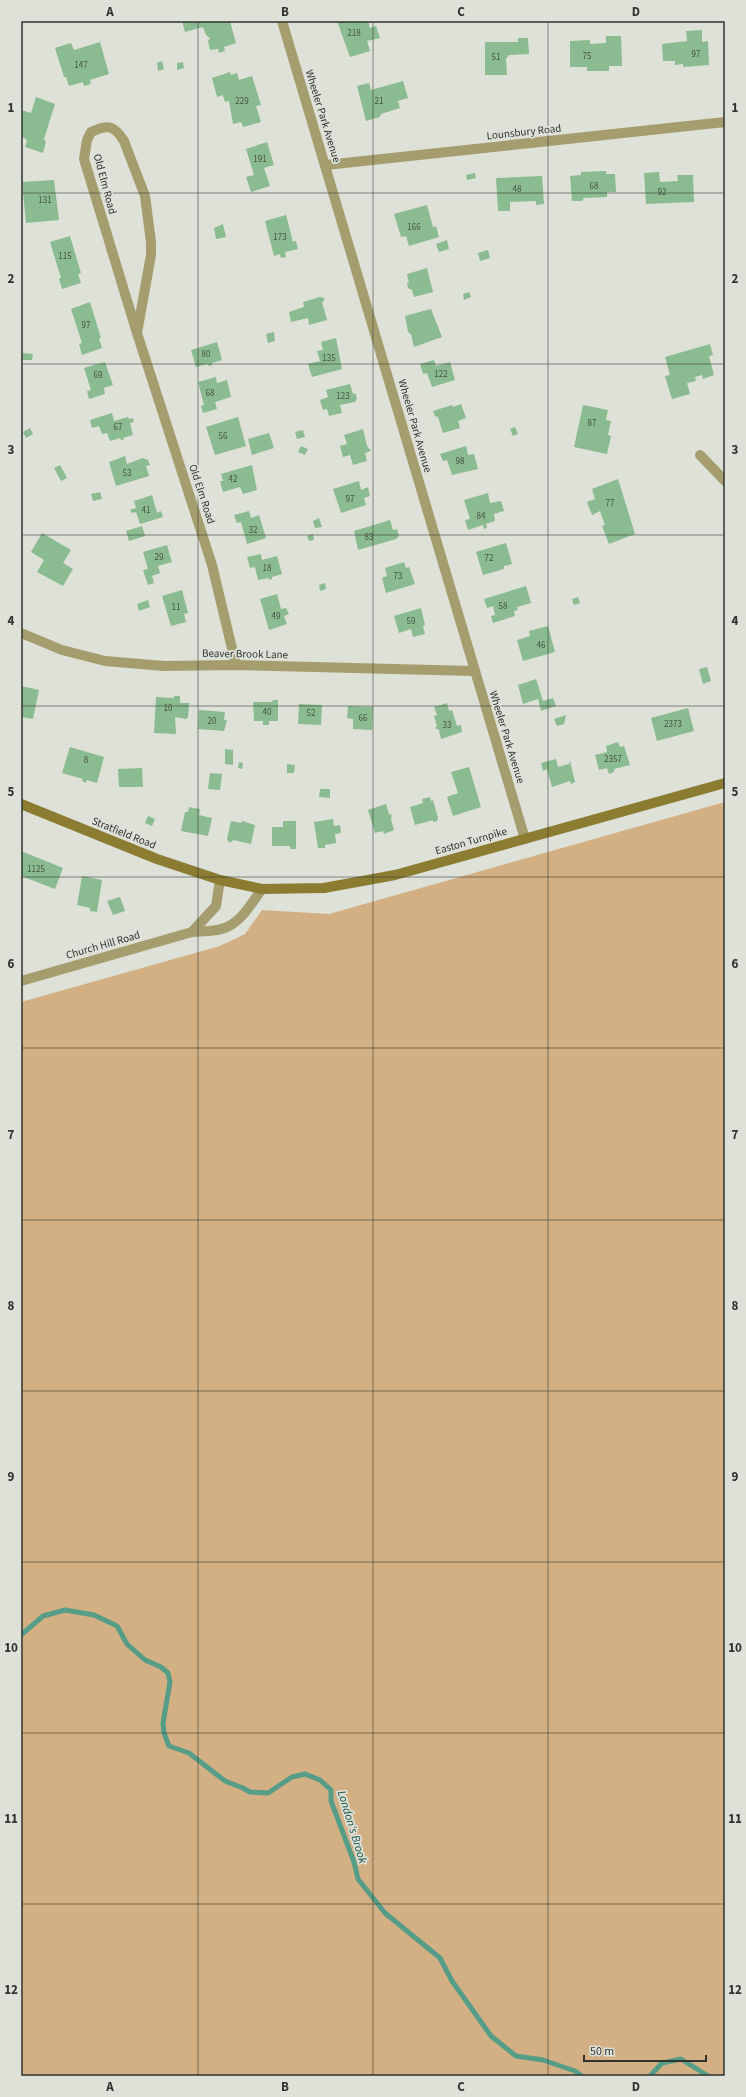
<svg xmlns="http://www.w3.org/2000/svg" width="746" height="2097" font-family="'Source Sans 3',sans-serif">
  <style>
    .green { fill: #d2b083 }
    .lines { fill: none; stroke-linecap: round; stroke-linejoin: round }
    .stream { stroke: #569d88; stroke-width: 5 }
    .building { fill: #8bbb90 }
    .minor { stroke: #a69d6f; stroke-width: 10 }
    .secondary { stroke: #8b7c32; stroke-width: 10 }
    .grid { fill: none; stroke: #31332f; stroke-width: 1; stroke-opacity: 0.55 }
    .labels { text-anchor: middle; dominant-baseline: central; stroke-width: 3.5; stroke-linejoin: round; paint-order: stroke }
    .number-label { font-size: 9px; fill: #485547 }
    .street-label { font-size: 11px; fill: #31332f; stroke: #dde1d7 }
    .water-label { font-size: 12px; font-style: italic; fill: #195445; stroke: #dde1d7 }
    .neatline { fill: none; stroke: #31332f; stroke-width: 1.5 }
    .grid-label { font-size: 13px; text-anchor: middle; font-weight: bold; fill: #31332f }
  </style>
  <rect width="100%" height="100%" fill="#dde1d7"/>
  <path class="green" d="M725,802V2076H21V1002L220,946L245,934L262,910L329,914Z"/>
  <g class="lines">
    <g class="stream">
      <path d="M21,1635L43,1616L65,1610L94,1615L117,1626L127,1644L145,1660L161,1667L168,1673L170,1682L163,1723L164,1733L169,1746L189,1753L225,1781L243,1788L250,1792L268,1793L292,1777L305,1774L320,1780L331,1790V1801L354,1862L358,1879L385,1913L440,1958L452,1981L491,2036L516,2056L543,2060L575,2071L582,2076"/>
      <path d="M650,2076L662,2063L681,2059L708,2076"/>
    </g>
  </g>
  <g class="building">
    <path d="M182,21H230L236,43L224,47L225,51L219,53L218,49L210,50L208,41L210,38L206,35L203,27L185,32Z"/>
    <path d="M337,21H368L370,28L376,26L380,38L367,41L370,51L350,57Z"/>
    <path d="M702,30V42L708,41L709,65L683,67V64L675,65V61H663L662,44L687,41L686,31Z"/>
    <path d="M606,36H621L622,66H609V71H587V67H570V41L590,40V44L606,43Z"/>
    <path d="M518,38H528L529,54L509,55L506,59L507,75H485V42H518Z"/>
    <path d="M100,42L109,74L90,80L91,84L84,86L83,82L69,86L66,77H64L55,48L71,43L74,50Z"/>
    <path d="M162,61L164,69L158,71L157,63Z"/>
    <path d="M183,62L184,68L177,70V63Z"/>
    <path d="M230,72L231,75L237,73L239,80L252,76L261,105L256,106L261,122L243,127L241,122L233,124L229,101L225,102L223,95L217,97L212,78Z"/>
    <path d="M403,81L408,98L398,101L400,108L381,114L380,117L366,121L357,86L369,83L371,90Z"/>
    <path d="M36,97L55,104L44,139L46,142L43,153L25,147L27,140L21,136V110L31,113Z"/>
    <path d="M267,142L274,165L264,168L270,186L251,192L246,177L254,175L246,149Z"/>
    <path d="M606,171V174H615L616,192H607V197L584,198L582,201H572L570,176L581,175V172Z"/>
    <path d="M659,172L660,182L678,181L677,175H693L694,202L646,204L644,173Z"/>
    <path d="M475,173L476,178L467,180L466,175Z"/>
    <path d="M542,176L544,204L536,205V201L510,202V211H498L496,178Z"/>
    <path d="M54,180L59,220L26,223L22,182Z"/>
    <path d="M427,205L433,227L436,226L439,237L409,246L406,236L401,237L394,214Z"/>
    <path d="M286,215L293,242L296,241L298,249L285,252L286,257L281,258L280,254L274,256L265,221Z"/>
    <path d="M223,224L226,237L216,239L214,228Z"/>
    <path d="M70,236L81,273L78,274L81,283L62,289L59,279L61,278L50,242Z"/>
    <path d="M447,240L449,249L439,252L436,244Z"/>
    <path d="M488,250L490,258L480,261L478,253Z"/>
    <path d="M427,268L433,292L414,297L412,290L408,288L407,283H409L407,274Z"/>
    <path d="M469,292L471,297L464,300L463,294Z"/>
    <path d="M320,297L324,298V301L322,302L327,320L309,325L308,318L291,322L289,312L304,307L303,302Z"/>
    <path d="M90,302L101,338L99,339L102,348L82,355L79,344L82,343L71,309Z"/>
    <path d="M431,309L442,337L414,347L411,334L408,332L405,316Z"/>
    <path d="M274,332L275,341L268,343L266,334Z"/>
    <path d="M336,338L342,369L312,377L308,364L320,361L317,351L323,350L321,342Z"/>
    <path d="M217,342L222,360L212,363V365L209,366L208,364L196,367L191,350Z"/>
    <path d="M710,344L713,355L709,356L714,375L703,379L702,375L695,377L696,381L687,383L690,394L672,399L665,376L670,375L665,357Z"/>
    <path d="M23,353L33,354L32,360H22Z"/>
    <path d="M434,360L436,366L450,362L455,380L432,387L427,373L423,374L420,364Z"/>
    <path d="M105,362L113,385L104,388L105,394L89,399L87,391L91,390L84,368Z"/>
    <path d="M216,377L217,383L227,380L231,397L215,402L217,409L203,413L201,406L204,405L198,382Z"/>
    <path d="M350,384L353,394L355,393L357,398L355,402L340,405L342,413L329,416L327,409L323,410L320,400L328,397L326,390Z"/>
    <path d="M461,404L466,418L458,421L460,428L443,433L438,417L435,416L433,411L452,405L453,407Z"/>
    <path d="M583,405L608,410L606,420L611,421L608,435L611,436L607,454L574,447Z"/>
    <path d="M112,413L114,421L128,417L129,419L133,418L134,422L130,423L133,435L123,438L124,440H121L120,438L110,441L107,433L102,434L99,426L92,428L90,420Z"/>
    <path d="M238,417L246,446L215,455L206,427Z"/>
    <path d="M515,427L518,434L513,436L510,429Z"/>
    <path d="M30,428L33,434L26,438L23,432Z"/>
    <path d="M363,429L367,446L371,451L365,453L367,461L353,465L350,455L343,457L340,446L347,444L344,435Z"/>
    <path d="M303,430L305,437L297,439L295,432Z"/>
    <path d="M269,433L274,448L252,455L248,439Z"/>
    <path d="M301,446L308,449L305,455L298,452Z"/>
    <path d="M466,446L468,455L474,454L478,469L452,475L447,460L443,461L440,454Z"/>
    <path d="M125,456L127,464L143,458L148,460L150,465L146,466L149,476L116,486L109,462Z"/>
    <path d="M60,465L67,478L61,481L54,468Z"/>
    <path d="M252,465L257,490L243,494L240,487L223,492L220,481H223L221,474Z"/>
    <path d="M618,479L635,534L609,544L602,526L605,525L600,511L592,515L587,502L595,499L592,489Z"/>
    <path d="M359,481L361,490L368,487L370,496L364,498L366,505L341,513L333,489Z"/>
    <path d="M100,492L102,499L93,501L91,494Z"/>
    <path d="M488,493L490,503L501,501L504,511L494,514L495,521L486,524L487,528L484,529L483,525L468,530L465,520L470,519L464,500Z"/>
    <path d="M152,495L157,513L161,511L163,517L140,524L136,512L132,513L130,510L136,508L134,501Z"/>
    <path d="M249,511L251,518L259,515L266,538L247,544L241,522L237,523L234,515Z"/>
    <path d="M319,518L322,527L315,528L313,521Z"/>
    <path d="M390,520L393,530L397,529L399,536L396,539L358,550L354,531Z"/>
    <path d="M142,526L145,536L129,541L126,531Z"/>
    <path d="M42,533L71,550L63,563L73,569L63,586L37,572L44,560L31,552Z"/>
    <path d="M313,534L314,540L309,541L307,536Z"/>
    <path d="M506,543L512,564L504,566V569L483,575L476,552Z"/>
    <path d="M167,545L172,562L158,566L160,573L152,576L154,583L148,585L143,570L148,569L143,552Z"/>
    <path d="M261,554L262,560L277,556L282,574L272,577V579L269,580V578L258,580L255,567L250,568L247,557Z"/>
    <path d="M404,562L406,568L409,567L415,584L386,593L382,578L387,576L385,568Z"/>
    <path d="M325,583L326,589L320,591L319,585Z"/>
    <path d="M526,586L531,603L517,607L518,610L514,611L515,616L493,623L491,616L495,615L493,606L487,608L484,599Z"/>
    <path d="M182,590L188,613L184,614L186,622L171,626L162,596Z"/>
    <path d="M277,594L281,609L286,608L289,614L284,616L287,624L269,630L260,599Z"/>
    <path d="M578,597L580,603L574,605L572,599Z"/>
    <path d="M148,600L150,607L139,611L137,604Z"/>
    <path d="M421,608L425,625L423,626L425,634L413,637L411,629L399,633L394,616Z"/>
    <path d="M548,626L555,652L523,661L517,640L530,636L529,631Z"/>
    <path d="M707,667L711,681L703,684L699,669Z"/>
    <path d="M536,679L543,701L553,698L556,706L541,711L538,699L523,704L518,685Z"/>
    <path d="M21,686L39,690L33,719L21,717Z"/>
    <path d="M174,696H180V703H189L188,717L186,719L175,717L176,734L154,733L156,697L174,698Z"/>
    <path d="M273,700H278V721H269V725H263V721H254L253,702H272Z"/>
    <path d="M447,703L449,711L452,710L457,726L461,725L462,732L441,739L439,730L435,728L437,726L434,716L437,715L434,707Z"/>
    <path d="M299,704L322,705L321,725L298,724Z"/>
    <path d="M348,706L373,707L372,730L353,729V719L347,718Z"/>
    <path d="M688,708L694,731L657,741L651,718Z"/>
    <path d="M199,710L225,712L224,720H227L224,731L198,729Z"/>
    <path d="M566,715L564,724L557,726L554,719Z"/>
    <path d="M618,742L620,747L624,746L630,765L614,769V772L609,774L607,768L599,770L595,755L607,752L606,746Z"/>
    <path d="M70,747L104,757L97,783L87,780L86,783L82,781L83,779L62,773Z"/>
    <path d="M225,749L233,750V765L225,764Z"/>
    <path d="M556,759L558,767L569,764L570,761L575,782L571,784L570,781L552,787L547,769L543,771L541,763Z"/>
    <path d="M239,762L243,763L242,769L238,768Z"/>
    <path d="M287,764L295,765L294,773H287Z"/>
    <path d="M469,767L481,807L453,816L447,797L458,793L451,772Z"/>
    <path d="M142,768L143,787H119L118,769Z"/>
    <path d="M210,773L222,774L220,790L208,789Z"/>
    <path d="M320,789H330V798L319,797Z"/>
    <path d="M430,797L431,801L433,800L438,818L437,821L433,822V820L415,825L410,807L423,803L422,799Z"/>
    <path d="M386,804L389,814L392,815L391,819L394,830L384,834L383,831L375,833L368,810Z"/>
    <path d="M189,807L200,809L199,815L212,818L208,836L181,831L185,812H188Z"/>
    <path d="M148,816L155,819L152,826L145,823Z"/>
    <path d="M333,819L334,826L340,825L341,833L335,834L336,843L325,845V848H318L314,822Z"/>
    <path d="M231,821L241,823L242,821L255,825L251,844L233,840L232,842H229L227,839Z"/>
    <path d="M283,821H296V849H290V846H272V827H283Z"/>
    <path d="M21,851L63,868L55,889L21,876Z"/>
    <path d="M82,876L102,880L97,912L90,911V908L77,905Z"/>
    <path d="M120,897L125,911L113,915L107,901Z"/>
  </g>
  <g class="lines">
    <g class="minor">
      <path d="M282,21L525,839"/>
      <path d="M326,165L725,122"/>
      <path d="M137,333L151,255V242L145,196L124,141C114,125 108,124 91,132L87,140L84,159L137,333L212,565L236,665"/>
      <path d="M700,455L725,481"/>
      <path d="M21,633L62,650L105,661L164,666L236,665L474,671"/>
      <path d="M192,932L216,906L220,880"/>
      <path d="M21,981L192,932C203,931 219,932 229,926C243,919 253,901 262,889"/>
    </g>
    <path class="secondary" d="M21,804L157,859L220,880L262,889L324,888L395,875L725,783"/>
  </g>
  <path class="grid" d="M198,21V2076M373,21V2076M548,21V2076M21,193H725M21,364H725M21,535H725M21,706H725M21,877H725M21,1048H725M21,1220H725M21,1391H725M21,1562H725M21,1733H725M21,1904H725"/>
  <g class="labels">
    <g class="number-label">
      <text x="354" y="33">218</text>
      <text x="696" y="54">97</text>
      <text x="587" y="56">75</text>
      <text x="496" y="57">51</text>
      <text x="81" y="65">147</text>
      <text x="242" y="101">229</text>
      <text x="379" y="101">21</text>
      <text x="260" y="159">191</text>
      <text x="594" y="186">68</text>
      <text x="517" y="189">48</text>
      <text x="662" y="192">92</text>
      <text x="45" y="200">131</text>
      <text x="414" y="227">166</text>
      <text x="280" y="237">173</text>
      <text x="65" y="256">115</text>
      <text x="86" y="325">97</text>
      <text x="206" y="354">80</text>
      <text x="329" y="358">135</text>
      <text x="441" y="374">122</text>
      <text x="98" y="375">69</text>
      <text x="210" y="393">68</text>
      <text x="343" y="396">123</text>
      <text x="592" y="423">87</text>
      <text x="118" y="427">67</text>
      <text x="223" y="436">56</text>
      <text x="460" y="461">98</text>
      <text x="127" y="473">53</text>
      <text x="233" y="479">42</text>
      <text x="350" y="499">97</text>
      <text x="610" y="503">77</text>
      <text x="146" y="510">41</text>
      <text x="481" y="516">84</text>
      <text x="253" y="530">32</text>
      <text x="369" y="537">83</text>
      <text x="159" y="557">29</text>
      <text x="489" y="558">72</text>
      <text x="267" y="568">18</text>
      <text x="398" y="576">73</text>
      <text x="503" y="606">58</text>
      <text x="176" y="607">11</text>
      <text x="276" y="616">49</text>
      <text x="411" y="621">59</text>
      <text x="541" y="645">46</text>
      <text x="168" y="708">10</text>
      <text x="267" y="712">40</text>
      <text x="311" y="713">52</text>
      <text x="363" y="718">66</text>
      <text x="212" y="721">20</text>
      <text x="673" y="724">2373</text>
      <text x="447" y="725">33</text>
      <text x="613" y="759">2357</text>
      <text x="86" y="760">8</text>
      <text x="36" y="869">1125</text>
    </g>
    <g class="street-label">
      <text transform="translate(323 116) rotate(73)">Wheeler Park Avenue</text>
      <text transform="translate(524 132) rotate(-6)">Lounsbury Road</text>
      <text transform="translate(105 184) rotate(75)">Old Elm Road</text>
      <text transform="translate(415 426) rotate(74)">Wheeler Park Avenue</text>
      <text transform="translate(202 494) rotate(72)">Old Elm Road</text>
      <text transform="translate(245 654) rotate(1)">Beaver Brook Lane</text>
      <text transform="translate(507 737) rotate(73)">Wheeler Park Avenue</text>
      <text transform="translate(124 833) rotate(22)">Stratfield Road</text>
      <text transform="translate(471 841) rotate(-16)">Easton Turnpike</text>
      <text transform="translate(103 945) rotate(-16)">Church Hill Road</text>
    </g>
    <g class="water-label">
      <text transform="translate(352 1827) rotate(73)">London's Brook</text>
    </g>
  </g>
  <rect width="746" height="2097" fill="none" stroke="#dde1d7" stroke-width="44"/>
  <path d="M584 2055v6h122v-6" fill="none" stroke="#31332f" stroke-width="2"/>
  <text x="590" y="2055" font-size="12" fill="#31332f" stroke="#dde1d7" stroke-width="3" paint-order="stroke">50 m</text>
  <rect x="22" y="22" width="702" height="2053" class="neatline"/>
  <g class="grid-label">
    <text x="110" y="16">A</text>
    <text x="285" y="16">B</text>
    <text x="461" y="16">C</text>
    <text x="636" y="16">D</text>
    <text x="11" y="112">1</text>
    <text x="735" y="112">1</text>
    <text x="11" y="283">2</text>
    <text x="735" y="283">2</text>
    <text x="11" y="454">3</text>
    <text x="735" y="454">3</text>
    <text x="11" y="625">4</text>
    <text x="735" y="625">4</text>
    <text x="11" y="796">5</text>
    <text x="735" y="796">5</text>
    <text x="11" y="968">6</text>
    <text x="735" y="968">6</text>
    <text x="11" y="1139">7</text>
    <text x="735" y="1139">7</text>
    <text x="11" y="1310">8</text>
    <text x="735" y="1310">8</text>
    <text x="11" y="1481">9</text>
    <text x="735" y="1481">9</text>
    <text x="11" y="1652">10</text>
    <text x="735" y="1652">10</text>
    <text x="11" y="1823">11</text>
    <text x="735" y="1823">11</text>
    <text x="11" y="1994">12</text>
    <text x="735" y="1994">12</text>
    <text x="110" y="2091">A</text>
    <text x="285" y="2091">B</text>
    <text x="461" y="2091">C</text>
    <text x="636" y="2091">D</text>
  </g>
</svg>
